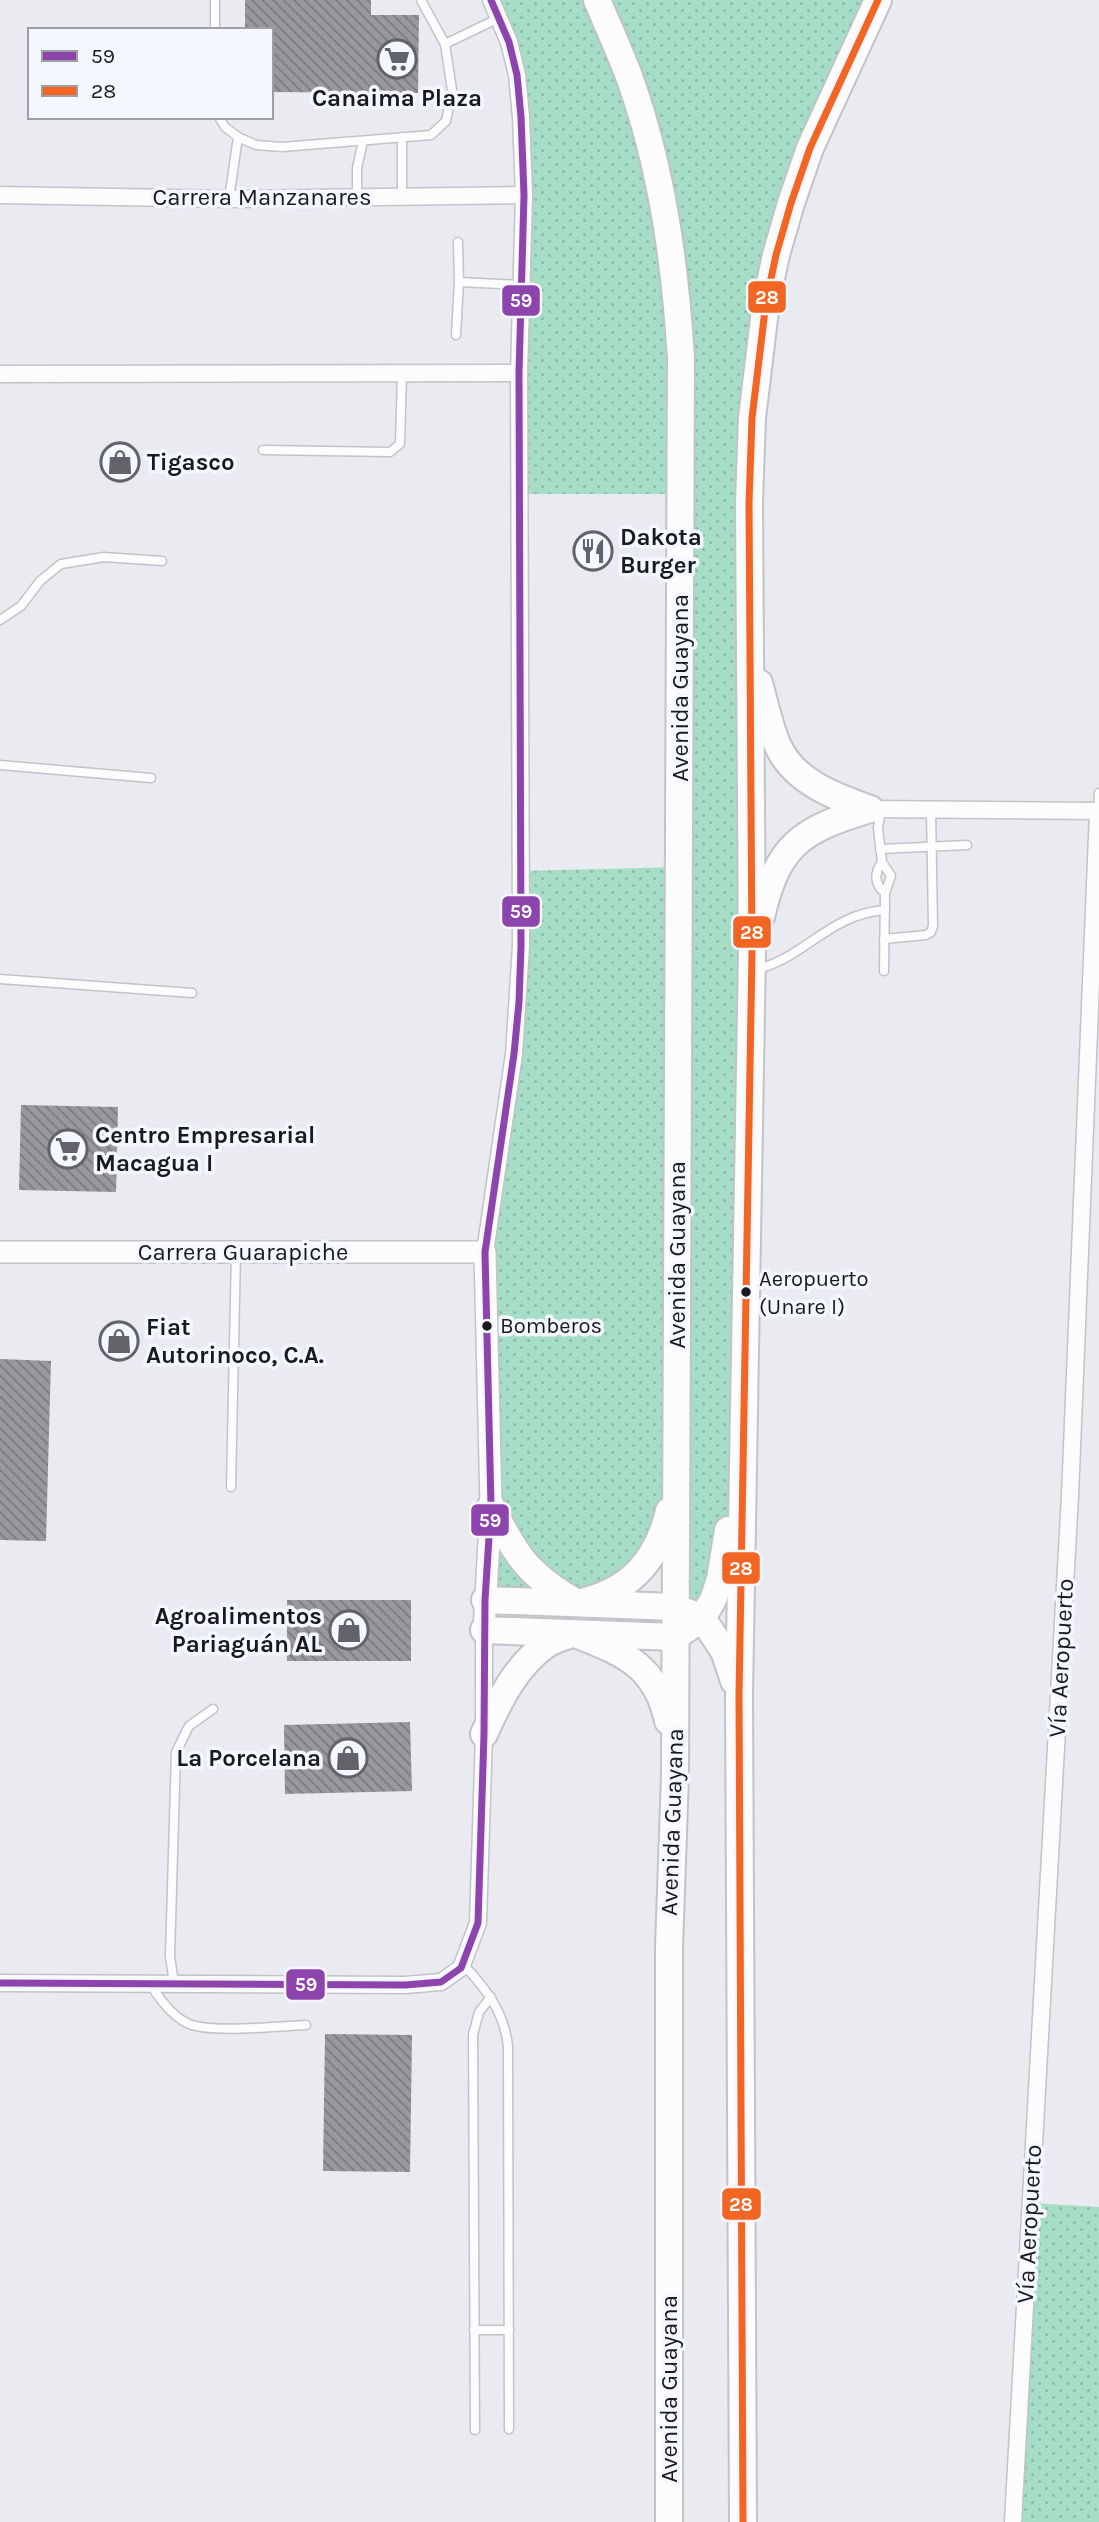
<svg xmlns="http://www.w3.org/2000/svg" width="1099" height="2522" font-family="Karla,sans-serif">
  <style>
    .grass { fill: url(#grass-dots) }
    .building { fill: url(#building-back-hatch) }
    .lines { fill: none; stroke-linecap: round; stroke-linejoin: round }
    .service-casing { stroke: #c2c3c8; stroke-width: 11 }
    .minor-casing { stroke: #c2c3c8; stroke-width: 19 }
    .tertiary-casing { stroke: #c2c3c8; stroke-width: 24 }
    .primary-casing { stroke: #c2c3c8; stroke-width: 30 }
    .service { stroke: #fcfcfd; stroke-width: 8 }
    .minor { stroke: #fcfcfd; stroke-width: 16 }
    .tertiary { stroke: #fcfcfd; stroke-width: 21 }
    .primary { stroke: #fcfcfd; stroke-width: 26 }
    .bus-1-casing { stroke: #f5f7fe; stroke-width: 12 }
    .bus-2-casing { stroke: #f5f7fe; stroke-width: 12 }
    .bus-1 { stroke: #8e44ad; stroke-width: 7 }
    .bus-2 { stroke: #f26522; stroke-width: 7 }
    .bus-dot { fill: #191a1e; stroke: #f5f7fe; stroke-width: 2.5 }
    .labels { text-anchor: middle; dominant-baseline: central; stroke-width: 7; stroke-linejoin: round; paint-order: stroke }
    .bus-label { font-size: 22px; fill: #191a1e; stroke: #f5f7fe; text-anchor: start }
    .poi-label { font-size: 24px; font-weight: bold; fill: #191a1e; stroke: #f5f7fe; text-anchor: start }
    .street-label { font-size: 24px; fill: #191a1e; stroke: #f5f7fe }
    .line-badge { stroke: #f5f7fe; stroke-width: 2.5 }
    .badge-label { font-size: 19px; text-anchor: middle; font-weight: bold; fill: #fff }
  </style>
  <defs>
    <pattern id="grass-dots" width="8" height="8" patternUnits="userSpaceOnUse" patternTransform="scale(1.75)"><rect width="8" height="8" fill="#a5ddc6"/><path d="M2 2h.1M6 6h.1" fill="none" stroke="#8dbdaa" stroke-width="1.8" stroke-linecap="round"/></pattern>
    <pattern id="building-back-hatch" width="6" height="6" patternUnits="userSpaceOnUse" patternTransform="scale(1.75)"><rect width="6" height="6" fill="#98989d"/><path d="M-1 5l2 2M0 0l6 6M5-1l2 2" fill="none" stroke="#7b7b7f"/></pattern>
  </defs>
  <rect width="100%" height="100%" fill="#eaebf1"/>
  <g class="grass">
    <path d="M490,0H878L766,302L742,1428L724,1556L713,1600L675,1607L676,1481L621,1588L485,1600V1253L513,1055L520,871L679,867L680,494H518L516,77Z"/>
    <path d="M1031,2203L1099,2207V2522H1013Z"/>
  </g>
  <g class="building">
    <path d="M245,0H371V15H419L418,93L271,92V30H245Z"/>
    <path d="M21,1105L118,1107L116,1192L19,1190Z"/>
    <path d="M0,1359L51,1361L46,1541L0,1540Z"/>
    <rect x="287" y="1600" width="124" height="61"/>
    <path d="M410,1722L412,1791L285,1794L284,1725Z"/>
    <path d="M325,2034L412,2035L410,2172L323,2171Z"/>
  </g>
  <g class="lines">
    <g class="service-casing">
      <g id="service">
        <path d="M215,0V30"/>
        <path d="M445,44L499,18"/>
        <path d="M219,117L225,127L238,137L256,145L282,147L431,135L446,121L452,90L445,44L421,0"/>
        <path d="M402,196V137"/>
        <path d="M357,197V168L363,141"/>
        <path d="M229,199L238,137"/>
        <path d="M458,242L459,282L521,285"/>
        <path d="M456,335L459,282"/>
        <path d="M263,450L390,452L400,444L402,373"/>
        <path d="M0,620L21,606L40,581L61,564L104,557L162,561"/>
        <path d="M0,765L151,778"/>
        <path d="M881,810L878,828L882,862L891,876L885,893L884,971"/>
        <path d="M1098,811L1099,793"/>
        <path d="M880,849L967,845"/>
        <path d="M882,862C874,873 874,884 885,893"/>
        <path d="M884,939L926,935L931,932L933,926L931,811"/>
        <path d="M754,970C804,959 829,914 885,910"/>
        <path d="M0,979L192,993"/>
        <path d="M231,1487L236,1252"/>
        <path d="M463,1964C486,1989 504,2011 508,2046L509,2429"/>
        <path d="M150,1984C160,1999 171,2015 187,2023C208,2034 280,2026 306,2025"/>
        <path d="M174,1984L170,1956L176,1752L189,1726L213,1709"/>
        <path d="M474,2330H509"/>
        <path d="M475,2430L473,2035L479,2012L491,1997"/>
      </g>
    </g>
    <g class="minor-casing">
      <g id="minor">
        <path d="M0,195L229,199L524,195"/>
        <path d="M0,374L519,373"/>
        <path d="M870,809L1098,811L1070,1496L1013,2522"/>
        <path d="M485,1252L514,1054L521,946L519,373L524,195L521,117L517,75L509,42L491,0"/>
        <path d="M0,1983L405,1985L441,1982L461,1968L478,1923L484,1734V1630"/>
      </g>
    </g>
    <g class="tertiary-casing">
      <path id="tertiary" d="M0,1252H485L491,1506L484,1630"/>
    </g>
    <g class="primary-casing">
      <g id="primary">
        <path d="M597,0C608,26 620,52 630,79C662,169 675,263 681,358L675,1776L669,1947V2522"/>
        <path d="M759,683C765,704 769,726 778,746C794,782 836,797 870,809"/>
        <path d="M761,917C778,844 801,830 870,809"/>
        <path d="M491,1506C516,1556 528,1575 577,1603C629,1592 657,1562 669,1511"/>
        <path d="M485,1600L675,1607L702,1618L724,1651L734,1681"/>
        <path d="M484,1630L675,1637L702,1618L713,1600L720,1579L728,1530"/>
        <path d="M484,1734C499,1701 516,1665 547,1644C555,1639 565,1637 573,1633C623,1653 656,1664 668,1721"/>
        <path d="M743,2522L739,1695L752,953L749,503L752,418L766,302L776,255L791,203L810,148L878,0"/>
      </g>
    </g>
    <use href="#service" class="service"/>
    <use href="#minor" class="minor"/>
    <use href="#tertiary" class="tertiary"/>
    <use href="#primary" class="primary"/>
    <g class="bus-1-casing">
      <path id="bus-1" d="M0,1983L405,1985L441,1982L461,1968L478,1923L484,1734L485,1600L491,1506L485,1252L514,1054L519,1002L521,946L519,373L524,195L521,117L517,75L509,42L491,0"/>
    </g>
    <g class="bus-2-casing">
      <path id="bus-2" d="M743,2522L739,1695L752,953L749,503L752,418L766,302L776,255L791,203L810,148L878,0"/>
    </g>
    <use href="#bus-1" class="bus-1"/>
    <use href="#bus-2" class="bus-2"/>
  </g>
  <defs>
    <g id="supermarket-ring" transform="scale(2.0125)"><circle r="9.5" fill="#f5f7fe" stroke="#626368" stroke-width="1.5"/><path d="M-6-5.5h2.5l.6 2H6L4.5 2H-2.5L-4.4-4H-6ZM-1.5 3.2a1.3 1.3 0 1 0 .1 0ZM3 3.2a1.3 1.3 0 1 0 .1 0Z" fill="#626368"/></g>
    <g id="shop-ring" transform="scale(2.0125)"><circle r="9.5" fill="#f5f7fe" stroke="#626368" stroke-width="1.5"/><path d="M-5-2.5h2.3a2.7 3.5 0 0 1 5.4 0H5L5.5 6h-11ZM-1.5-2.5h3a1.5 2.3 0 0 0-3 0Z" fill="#626368"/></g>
    <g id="restaurant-ring" transform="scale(2.0125)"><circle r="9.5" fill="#f5f7fe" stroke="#626368" stroke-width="1.5"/><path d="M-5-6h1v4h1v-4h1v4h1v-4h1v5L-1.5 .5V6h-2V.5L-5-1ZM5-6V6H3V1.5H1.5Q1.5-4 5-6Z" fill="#626368"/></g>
  </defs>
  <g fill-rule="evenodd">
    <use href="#supermarket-ring" x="397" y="59"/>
    <use href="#shop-ring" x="120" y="462"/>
    <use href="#restaurant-ring" x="593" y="551"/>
    <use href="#supermarket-ring" x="68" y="1149"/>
    <use href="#shop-ring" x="119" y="1341"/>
    <use href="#shop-ring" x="349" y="1630"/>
    <use href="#shop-ring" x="348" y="1758"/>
  </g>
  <g class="bus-dot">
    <circle cx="746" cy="1292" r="6"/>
    <circle cx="487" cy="1326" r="6"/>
  </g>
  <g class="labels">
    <g class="bus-label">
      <text x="759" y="1279">Aeropuerto<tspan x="759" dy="28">(Unare I)</tspan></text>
      <text x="500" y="1326">Bomberos</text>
    </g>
    <g class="poi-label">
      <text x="397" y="98" text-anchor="middle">Canaima Plaza</text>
      <text x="147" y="462">Tigasco</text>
      <text x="620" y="537">Dakota<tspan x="620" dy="28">Burger</tspan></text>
      <text x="95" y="1135">Centro Empresarial<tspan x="95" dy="28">Macagua I</tspan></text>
      <text x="146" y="1327">Fiat<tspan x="146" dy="28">Autorinoco, C.A.</tspan></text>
      <text x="322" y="1616" text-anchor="end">Agroalimentos<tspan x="322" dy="28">Pariaguán AL</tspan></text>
      <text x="321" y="1758" text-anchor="end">La Porcelana</text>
    </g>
    <g class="street-label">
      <text x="262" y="197">Carrera Manzanares</text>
      <text transform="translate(680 688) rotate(-90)">Avenida Guayana</text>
      <text x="243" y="1252">Carrera Guarapiche</text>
      <text transform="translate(677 1255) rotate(-90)">Avenida Guayana</text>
      <text transform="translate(1061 1658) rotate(-87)">Vía Aeropuerto</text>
      <text transform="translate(672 1822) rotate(-88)">Avenida Guayana</text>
      <text transform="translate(1029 2224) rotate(-87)">Vía Aeropuerto</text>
      <text transform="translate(669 2389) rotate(-90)">Avenida Guayana</text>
    </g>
  </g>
  <g class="line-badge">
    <rect x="747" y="280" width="40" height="34" rx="7" fill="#f26522"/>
    <rect x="501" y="284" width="40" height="33" rx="7" fill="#8e44ad"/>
    <rect x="501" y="895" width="40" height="33" rx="7" fill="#8e44ad"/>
    <rect x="732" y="915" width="40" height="34" rx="7" fill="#f26522"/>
    <rect x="470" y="1503" width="40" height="34" rx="7" fill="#8e44ad"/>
    <rect x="721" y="1551" width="40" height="34" rx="7" fill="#f26522"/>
    <rect x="285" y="1968" width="41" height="33" rx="7" fill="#8e44ad"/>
    <rect x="721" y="2187" width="41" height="34" rx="7" fill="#f26522"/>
  </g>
  <g class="badge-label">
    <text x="767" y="304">28</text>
    <text x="521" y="307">59</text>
    <text x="521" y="918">59</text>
    <text x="752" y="939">28</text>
    <text x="490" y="1527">59</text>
    <text x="741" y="1575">28</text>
    <text x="306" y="1991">59</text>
    <text x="741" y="2211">28</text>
  </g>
  <rect x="28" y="28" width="245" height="91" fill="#f5f7fe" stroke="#9d9fa4" stroke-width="2"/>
  <rect x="42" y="51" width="35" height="10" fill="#8e44ad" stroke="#9d9fa4" stroke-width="2"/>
  <text x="91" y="63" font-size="21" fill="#191a1e">59</text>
  <rect x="42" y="86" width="35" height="10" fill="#f26522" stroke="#9d9fa4" stroke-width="2"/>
  <text x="91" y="98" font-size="21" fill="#191a1e">28</text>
</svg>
